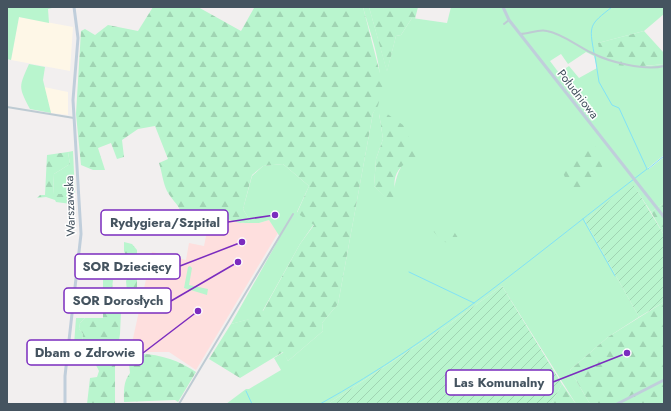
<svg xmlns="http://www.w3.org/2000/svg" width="671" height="411" font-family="Jost,sans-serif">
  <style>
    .commercial { fill: #fef7e7 }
    .medical { fill: #fedfde }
    .grass { fill: #b9f5ce; fill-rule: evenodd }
    .forest { fill: url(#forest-firs) }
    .garden { fill: url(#garden-furrows) }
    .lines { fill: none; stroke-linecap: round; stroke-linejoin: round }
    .stream { stroke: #81e2f7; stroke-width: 1 }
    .street { stroke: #becbd3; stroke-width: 2 }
    .secondary { stroke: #c0cedb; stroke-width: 3 }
    .labels { text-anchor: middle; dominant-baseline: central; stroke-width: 3; stroke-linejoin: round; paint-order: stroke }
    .street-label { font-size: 12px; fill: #455460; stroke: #fff }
    .leader { fill: none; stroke: #7b2cbf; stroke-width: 1.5 }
    .callout-dot { fill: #7b2cbf; stroke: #fff; stroke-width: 1.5 }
    .callout { fill: #fff; stroke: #7b2cbf; stroke-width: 1.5 }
    .callout-label { font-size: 13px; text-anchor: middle; font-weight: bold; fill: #455460 }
  </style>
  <defs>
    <pattern id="forest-firs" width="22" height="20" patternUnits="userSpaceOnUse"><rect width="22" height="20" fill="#b9f5ce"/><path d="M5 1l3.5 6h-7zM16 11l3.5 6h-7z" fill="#a0d4b3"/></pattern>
    <pattern id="garden-furrows" width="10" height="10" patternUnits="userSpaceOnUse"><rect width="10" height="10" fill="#b9f5ce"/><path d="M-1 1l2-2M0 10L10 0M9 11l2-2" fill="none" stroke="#a0d4b3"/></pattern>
  </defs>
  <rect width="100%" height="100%" fill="#f2efef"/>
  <g class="commercial">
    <path d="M19,17L73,27L70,71L11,60Z"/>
    <path d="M44,87L68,92V115L51,113Z"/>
  </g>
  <path class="medical" d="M217,216L240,223H259L269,220L278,233L196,370L169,352H130L152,252L186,260L189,243L204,246L209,221Z"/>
  <g class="grass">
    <path d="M7,7H56L48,9L49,23L19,17L11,60L7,59Z"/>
    <path d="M363,7H369L387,71L396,36L401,35L412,18L447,23L451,7H664V14L644,31L598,43L647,66L664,64V155L648,168L649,169L664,157V203L651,212L632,183L585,221L639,317L608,337L570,370L590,404H576L502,286L445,327L328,404H226L246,389H249L281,370L274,358L284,352L288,361L323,331L322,323L338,304L373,113C391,83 371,38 363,7ZM586,52L594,56L597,68L579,78L569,66L566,68V74L562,77L550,61L561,54L568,64ZM379,113L401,167C394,180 395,189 391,203L374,186L376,159L383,139Z"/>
    <path d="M29,64L45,67L43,80L51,113L30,109C18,86 19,87 29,64Z"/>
    <path d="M73,151L75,195H53L54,174L70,164L68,152Z"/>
    <path d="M283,164L309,186L297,212L314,224L300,244L262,312L250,319L231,324L280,237L269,220L259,223H240L250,221L243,209L252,176L263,166Z"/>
    <path d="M190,266L192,268L189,285L208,289L207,295L184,288L188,267Z"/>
    <path d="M147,293L154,296L156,294L158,297L157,305L168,307L166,314L158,312L159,307L157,311L145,308Z"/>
    <path d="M76,318H85L80,323L79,329L83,334L81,359L73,358Z"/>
  </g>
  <g class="forest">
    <path d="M153,7H198L241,31L254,8L253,7H363L383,85L378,106L373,113L338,304L322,323L323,331L288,361L283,352L240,378L209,359L231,324L249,319L256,308L263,311L300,244L314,225L297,213L309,186L283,164L263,166L252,175L243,209L250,221L240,223L217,216L209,221L202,220L186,231L180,225C186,209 174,204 167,191C163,183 162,172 159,163L168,159L155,126L138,129L122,140L124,157L117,159L111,143L98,148L105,170H93L81,165L76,114L81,31L85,29L95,35L108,25L138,31Z"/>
    <path d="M369,7H418L415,19L412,18L401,35L396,36L387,72Z"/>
    <path d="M644,31L664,53V64C645,66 618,69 601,60L598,43Z"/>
    <path d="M383,111L403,125L419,157C414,160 405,163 401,167C394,174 392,187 398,195L391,204L374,186L376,159L383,139L379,113Z"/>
    <path d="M594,144L605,164L595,173L588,188L574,198L560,166Z"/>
    <path d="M68,152L70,164L54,174L53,194H69L71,204L56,202L55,200L46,197L37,198L40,195H45L47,155Z"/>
    <path d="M664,203V235L651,212Z"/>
    <path d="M433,221L439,227L453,230L462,244L456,248L440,239L429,226Z"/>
    <path d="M124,242L132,244L137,250V295L134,310L129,312L126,281L131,270L124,251Z"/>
    <path d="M103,279L113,280C111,293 113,301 121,312L120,334L115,367V403L87,404L90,378L97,377L99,371L93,359H81L83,334L79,329L80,323L85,318H103Z"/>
    <path d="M664,302V404H590L570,370L608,337Z"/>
    <path d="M128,355C152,351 177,359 196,372L178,402L175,400L124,402C124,391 123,382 130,373Z"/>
    <path d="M562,384L576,404H551Z"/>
  </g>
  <g class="garden">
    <path d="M632,182L664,235V302L639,317L585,221Z"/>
    <path d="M502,286L562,384L551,404H328L445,327Z"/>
  </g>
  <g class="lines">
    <g class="stream">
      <path d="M594,53C589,25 589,25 612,7"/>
      <path d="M648,169L664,156"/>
      <path d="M583,219L615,276"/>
      <path d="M409,272L474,303"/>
      <path d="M246,391L252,404"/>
      <path d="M320,404C438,339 541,250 647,169L619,108L612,105L599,82L595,56"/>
    </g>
    <g class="street">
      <path d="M504,24L509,20"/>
      <path d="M520,34C529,34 538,29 547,31C563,34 577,46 592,53C609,62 645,71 664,66"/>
      <path d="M7,107L74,118"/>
      <path d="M179,404L293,214"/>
    </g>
    <g class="secondary">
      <path d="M503,7L509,20L664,217"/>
      <path d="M65,404V376L81,234L73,100L78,38L74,7"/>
      <path d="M617,404L664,380"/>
    </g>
  </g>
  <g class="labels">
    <g class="street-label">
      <text transform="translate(578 94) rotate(52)">Południowa</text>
      <text transform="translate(70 206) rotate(-92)">Warszawska</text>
    </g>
  </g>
  <path class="leader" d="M275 215L228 222M242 242L180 266M238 262L171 301M198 311L143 353M627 353L553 382"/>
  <g class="callout-dot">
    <circle cx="275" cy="215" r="4"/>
    <circle cx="242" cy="242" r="4"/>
    <circle cx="238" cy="262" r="4"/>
    <circle cx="198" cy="311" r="4"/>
    <circle cx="627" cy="353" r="4"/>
  </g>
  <g class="callout">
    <rect x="101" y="210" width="127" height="25" rx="4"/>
    <rect x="75" y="254" width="105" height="25" rx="4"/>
    <rect x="64" y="288" width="107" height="25" rx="4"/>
    <rect x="27" y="340" width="116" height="25" rx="4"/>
    <rect x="446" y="370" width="107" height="25" rx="4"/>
  </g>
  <g class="callout-label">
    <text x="165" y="227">Rydygiera/Szpital</text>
    <text x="127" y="271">SOR Dziecięcy</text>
    <text x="118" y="305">SOR Dorosłych</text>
    <text x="85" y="357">Dbam o Zdrowie</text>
    <text x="499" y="387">Las Komunalny</text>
  </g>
  <rect width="671" height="411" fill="none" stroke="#455460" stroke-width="16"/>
</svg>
